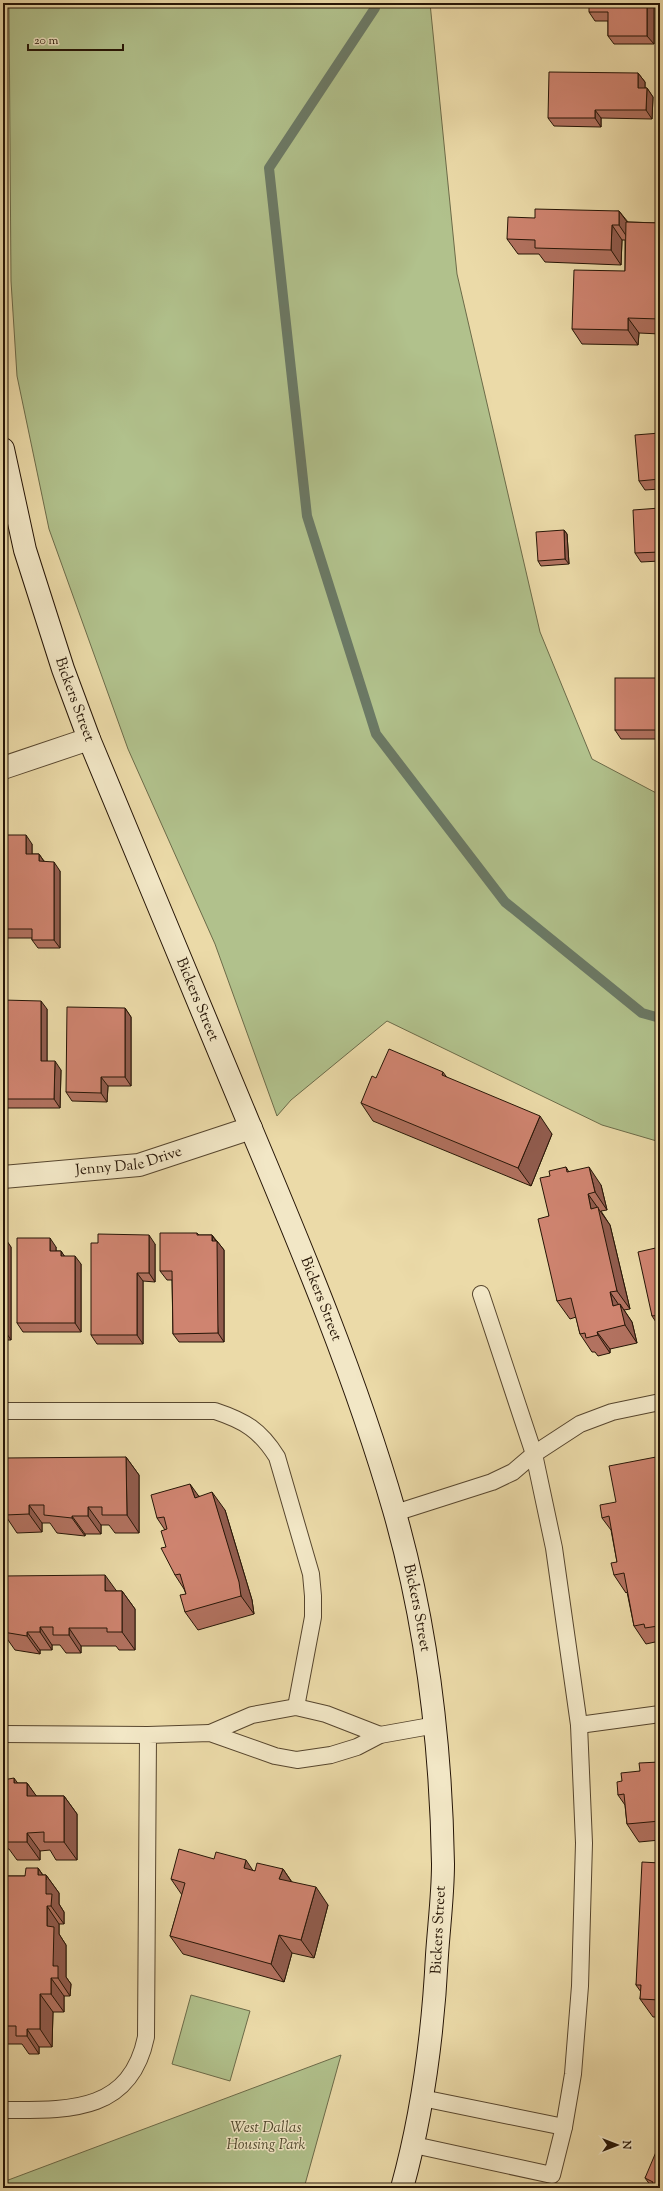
<svg xmlns="http://www.w3.org/2000/svg" width="663" height="2191" font-family="'Sorts Mill Goudy',serif">
  <style>
    .green { fill: #b1c18c; stroke: #6c6b49 }
    .lines { fill: none; stroke-linecap: round; stroke-linejoin: round }
    .stream { stroke: #6b7965; stroke-width: 10 }
    .lane-casing { stroke: #57462e; stroke-width: 18 }
    .street-casing { stroke: #57462e; stroke-width: 24 }
    .secondary-casing { stroke: #261506; stroke-width: 24 }
    .lane { stroke: #f2e7c6; stroke-width: 16 }
    .street { stroke: #f2e7c6; stroke-width: 22 }
    .secondary { stroke: #f2e7c6; stroke-width: 22 }
    .wall { fill: #b27260; stroke: #261506 }
    .shaded-wall { fill: #915c4e; stroke: #261506 }
    .building { fill: #cf8470; stroke: #261506 }
    .labels { text-anchor: middle; dominant-baseline: central; stroke-width: 3; stroke-linejoin: round; paint-order: stroke }
    .street-label { font-size: 15px; fill: #261506; stroke: #f2e7c6 }
    .park-label { font-size: 15px; font-style: italic; fill: #50492e; stroke: #f2e7c6 }
  </style>
  <rect width="100%" height="100%" fill="#ebdaa8"/>
  <filter id="stains"><feTurbulence type="fractalNoise" baseFrequency=".005" numOctaves="4"/><feColorMatrix values="0 0 0 0 .2 0 0 0 0 .09 0 0 0 0 .02 0 0 0 .5 -.17"/></filter>
  <radialGradient id="worn" r=".72"><stop offset=".6" stop-color="#630" stop-opacity="0"/><stop offset="1" stop-color="#630" stop-opacity=".3"/></radialGradient>
  <g class="green">
    <path d="M9,3H430L457,274L540,632L592,759L660,795V1142L602,1125L387,1021L291,1100L277,1116L215,944L128,749L49,529L17,376L11,281Z"/>
    <path d="M191,1995L250,2011L230,2081L172,2064Z"/>
    <path d="M341,2055L304,2188H3V2182Z"/>
  </g>
  <g class="lines">
    <path class="stream" d="M375,8L269,168L307,516L376,734L505,902L642,1013L660,1018"/>
    <g class="lane-casing">
      <g id="lane">
        <path d="M3,1411H215C245,1421 260,1430 277,1457L311,1574L313,1596V1617L296,1707"/>
        <path d="M395,1513L492,1482L513,1472L534,1454L580,1424L612,1412L660,1402"/>
        <path d="M579,1725L660,1714"/>
        <path d="M210,1733L252,1715L296,1707L326,1714L380,1735"/>
        <path d="M3,1734L148,1735"/>
        <path d="M422,2098L564,2127"/>
        <path d="M3,2110C67,2110 130,2114 146,2037L148,1735L210,1733L275,1756L297,1760L331,1755L357,1747L380,1735L436,1725"/>
        <path d="M414,2145L552,2175L564,2127L573,2074L580,1986L584,1843L579,1725L554,1548L534,1454L481,1294"/>
      </g>
    </g>
    <g class="street-casing">
      <g id="street">
        <path d="M3,768L89,739"/>
        <path id="s1" d="M3,1177L139,1165L251,1128"/>
      </g>
    </g>
    <g class="secondary-casing">
      <g id="secondary">
        <path id="s2" d="M3,449L25,550L63,669L89,739C143,868 196,997 250,1126C303,1252 356,1378 394,1510C427,1625 441,1745 443,1864C443,1894 439,1925 437,1955C433,2034 423,2112 402,2188"/>
      </g>
    </g>
    <use href="#lane" class="lane"/>
    <use href="#street" class="street"/>
    <use href="#secondary" class="secondary"/>
  </g>
  <g class="wall">
    <path d="M654,3V44H614L608,36V21H595L589,12Z"/>
    <path d="M638,73L645,82V88H647L653,97L652,119L601,118V127L554,126L548,118Z"/>
    <path d="M619,211L628,222L660,223V334L639,333L638,345L582,344L572,329L625,271V240H622L621,265L545,262L539,254H518L507,239L535,218Z"/>
    <path d="M660,433V489L645,490L639,481Z"/>
    <path d="M660,508V561L641,562L635,553Z"/>
    <path d="M564,530L567,534L569,564L541,566L538,561Z"/>
    <path d="M660,678V739H621L615,730Z"/>
    <path d="M3,835L32,844V854H39L44,861L60,871V948H38L32,940V938H3Z"/>
    <path d="M3,1000L47,1009V1061L61,1070L60,1108H3Z"/>
    <path d="M125,1008L131,1017V1086H108L107,1102L72,1101L66,1092Z"/>
    <path d="M376,1078H447L552,1134L531,1186L373,1121L361,1103Z"/>
    <path d="M566,1167L569,1172L601,1185L607,1210L601,1211L610,1225L630,1309L624,1310L632,1322L637,1343L610,1349V1353L598,1356L595,1352H592L580,1334L576,1317L570,1319L557,1301L549,1216L550,1176Z"/>
    <path d="M197,1233L199,1235H212L224,1250V1342H179L173,1334L172,1280H167L160,1271Z"/>
    <path d="M3,1238L11,1247V1340H3Z"/>
    <path d="M155,1244V1282L143,1281V1344H97L91,1335Z"/>
    <path d="M56,1247V1251H61L64,1256L81,1264V1332H23L17,1323Z"/>
    <path d="M660,1247V1328L652,1316Z"/>
    <path d="M126,1457L139,1475V1533H115L109,1525H101V1534H85V1536L57,1533L50,1523H42V1532L17,1533L5,1515Z"/>
    <path d="M660,1462V1646H658L655,1642L646,1644L634,1626L627,1592L626,1593L614,1575L617,1562L611,1530L602,1518Z"/>
    <path d="M199,1496L225,1510L252,1600L254,1614L198,1630L185,1612L186,1594L184,1589L175,1575L165,1530L157,1518Z"/>
    <path d="M116,1591H122L135,1609V1650H119L116,1646H81V1653H66L60,1645H52V1650H40V1654L15,1650L3,1633Z"/>
    <path d="M660,1762V1840L639,1842L627,1824L625,1805L618,1795L622,1781L640,1771Z"/>
    <path d="M3,1780L18,1783H27L36,1796H64L77,1814V1860H56L50,1850L40,1851V1860H17L9,1849H6V1860H3Z"/>
    <path d="M660,1863V2017H653L640,1999L641,1992L636,1985Z"/>
    <path d="M38,1868L43,1875H46L59,1893V1904L64,1912V1924H59V1934L66,1945V1977L71,1984L70,1996H64V2012H53L52,2047H39V2054H29L22,2044H7L3,2039V1876H25Z"/>
    <path d="M283,1869L292,1882L328,1905L314,1958L292,1953L284,1982L183,1954L170,1936L182,1895L171,1879L253,1871Z"/>
    <path d="M660,2154V2188L651,2186L645,2178Z"/>
  </g>
  <g class="shaded-wall">
    <path d="M647,3H654V44L647,36Z"/>
    <path d="M638,73L645,82V97L638,88Z"/>
    <path d="M647,88L653,97L652,119L646,110Z"/>
    <path d="M595,110L601,118V127L595,118Z"/>
    <path d="M619,211L630,226L629,240L619,225Z"/>
    <path d="M612,225L622,240L621,265L611,250Z"/>
    <path d="M628,318L639,333L638,345L628,330Z"/>
    <path d="M564,530L567,534L569,564L565,559Z"/>
    <path d="M26,835L32,844V863L26,854Z"/>
    <path d="M39,854L45,863L39,861Z"/>
    <path d="M54,862L60,871V948L54,940Z"/>
    <path d="M41,1001L47,1009V1070L41,1061Z"/>
    <path d="M125,1008L131,1017V1086L125,1077Z"/>
    <path d="M55,1061L61,1070L60,1108L54,1099Z"/>
    <path d="M443,1072L456,1090L442,1075Z"/>
    <path d="M101,1077L108,1086L107,1102L101,1093Z"/>
    <path d="M540,1116L552,1134L531,1186L518,1168Z"/>
    <path d="M589,1167L601,1185L607,1210L595,1192Z"/>
    <path d="M588,1194L610,1225L630,1309L617,1291L591,1209Z"/>
    <path d="M149,1235L155,1244V1282L149,1273Z"/>
    <path d="M212,1235L217,1243V1241L224,1250V1342L218,1333Z"/>
    <path d="M5,1238L11,1247V1340L5,1331Z"/>
    <path d="M50,1238L56,1247V1260L50,1251Z"/>
    <path d="M61,1251L67,1260L61,1256Z"/>
    <path d="M75,1256L81,1264V1332L75,1323Z"/>
    <path d="M137,1273L143,1281V1344L137,1335Z"/>
    <path d="M610,1292L621,1308L620,1304L632,1322L637,1343L625,1325L613,1306Z"/>
    <path d="M597,1332L610,1349V1353L598,1335Z"/>
    <path d="M126,1457L139,1475V1533L127,1515Z"/>
    <path d="M656,1457L660,1462V1477Z"/>
    <path d="M656,1481L660,1487V1499L658,1497Z"/>
    <path d="M190,1484L203,1502L195,1498Z"/>
    <path d="M212,1492L225,1510L252,1600L254,1614L241,1596Z"/>
    <path d="M29,1505L42,1523V1532L29,1514Z"/>
    <path d="M88,1507L101,1525V1534L88,1516Z"/>
    <path d="M72,1516L85,1534V1536L72,1518Z"/>
    <path d="M105,1575L118,1593L105,1591Z"/>
    <path d="M122,1591L135,1609V1650L122,1632Z"/>
    <path d="M657,1621L660,1625V1629L658,1626Z"/>
    <path d="M40,1627L52,1645V1650L40,1632Z"/>
    <path d="M69,1628L81,1646V1653L69,1635Z"/>
    <path d="M27,1632L40,1650V1654L27,1636Z"/>
    <path d="M14,1778L27,1796L14,1783Z"/>
    <path d="M27,1783L40,1801L27,1796Z"/>
    <path d="M64,1796L77,1814V1860L64,1842Z"/>
    <path d="M27,1833L40,1851V1860L27,1842Z"/>
    <path d="M3,1845L6,1849V1860L3,1855Z"/>
    <path d="M246,1860L258,1878L244,1868Z"/>
    <path d="M38,1868L46,1880V1875L59,1893V1904L64,1912V1924L51,1906L38,1875Z"/>
    <path d="M283,1869L295,1887L279,1879Z"/>
    <path d="M316,1887L328,1905L314,1958L301,1940Z"/>
    <path d="M47,1906L59,1924V1934L66,1945V1977L71,1984L70,1996L58,1978L53,1966L47,1926Z"/>
    <path d="M279,1935L292,1953L284,1982L271,1964Z"/>
    <path d="M51,1978L64,1996V2012L51,1994Z"/>
    <path d="M40,1994L53,2012L52,2047L40,2029Z"/>
    <path d="M27,2029L39,2047V2054L27,2036Z"/>
  </g>
  <g class="building">
    <path d="M589,3H647V36H608V12H589Z"/>
    <path d="M549,72L638,73V88H647L646,110H595V118H548Z"/>
    <path d="M535,209L619,211V225H612L611,250L535,248V240L507,239L508,217L535,218Z"/>
    <path d="M626,222L660,223V319L628,318V330L572,329L574,270L625,271Z"/>
    <path d="M660,433V479L639,481L635,435Z"/>
    <path d="M660,508V552L635,553L633,510Z"/>
    <path d="M564,530L565,559L538,561L536,532Z"/>
    <rect x="615" y="678" width="45" height="52"/>
    <path d="M3,835H26V854H39V861L54,862V940H32V929H3Z"/>
    <path d="M3,1000L41,1001V1061H55L54,1099H3Z"/>
    <path d="M67,1007L125,1008V1077H101V1093L66,1092Z"/>
    <path d="M389,1049L443,1072L442,1075L540,1116L518,1168L361,1103L372,1076L376,1078Z"/>
    <path d="M566,1167L567,1172L589,1167L595,1192L588,1194L591,1209L598,1207L617,1291L610,1292L613,1306L620,1304L625,1325L597,1332L598,1335L586,1338L585,1333L580,1334L571,1298L557,1301L538,1219L549,1216L540,1178L550,1176L549,1171Z"/>
    <path d="M160,1233H197V1235H212V1241H217L218,1333L173,1334L172,1271H160Z"/>
    <path d="M98,1234L149,1235V1273H137V1335H91V1243H98Z"/>
    <rect x="3" y="1238" width="2" height="93"/>
    <path d="M17,1238H50V1251H61V1256H75V1323H17Z"/>
    <path d="M660,1247V1315L652,1316L638,1252Z"/>
    <path d="M126,1457L127,1515H102V1507H88V1516H72V1518L44,1515V1505H29V1514L5,1515L4,1458Z"/>
    <path d="M656,1457L660,1477V1479L656,1481L658,1497L660,1496V1621H657L658,1626L645,1628L644,1624L634,1626L624,1573L614,1575L611,1563L617,1562L609,1516L602,1518L600,1505L616,1502L609,1466Z"/>
    <path d="M190,1484L195,1498L212,1492L239,1582L241,1596L185,1612L180,1595L186,1594L180,1574L175,1575L161,1548L166,1547L161,1531L167,1529L164,1517L157,1518L151,1495Z"/>
    <path d="M105,1575V1591H122V1632H107V1628H69V1635H53V1627H40V1632H27V1636L3,1632V1576Z"/>
    <path d="M660,1762V1821L627,1824L624,1794L618,1795L617,1782L622,1781L621,1773L640,1771L639,1763Z"/>
    <path d="M14,1778V1783H27V1796H64V1842H44V1832L27,1833V1842H4V1831H3V1780Z"/>
    <path d="M179,1849L214,1859L216,1852L246,1860L244,1868L255,1871L257,1863L283,1869L279,1879L316,1887L301,1940L279,1935L271,1964L170,1936L185,1883L171,1879Z"/>
    <path d="M642,1862L660,1863V2000L640,1999L641,1985H636Z"/>
    <path d="M26,1868H38V1875H46V1894H52L51,1906H47V1926L54,1927L53,1966H58V1978H51V1994H40V2029H27V2036H16V2026H3V1876H25Z"/>
    <path d="M656,2152L660,2154V2188H650L653,2182L645,2178Z"/>
  </g>
  <g class="labels">
    <g class="street-label">
      <text stroke="none"><textPath href="#s2" startOffset="261">Bickers Street</textPath></text>
      <text stroke="none"><textPath href="#s2" startOffset="585">Bickers Street</textPath></text>
      <text stroke="none"><textPath href="#s1" startOffset="127">Jenny Dale Drive</textPath></text>
      <text stroke="none"><textPath href="#s2" startOffset="909">Bickers Street</textPath></text>
      <text stroke="none"><textPath href="#s2" startOffset="1233">Bickers Street</textPath></text>
      <text transform="translate(439 1930) rotate(-87)">Bickers Street</text>
    </g>
    <g class="park-label">
      <text x="266" y="2128">West Dallas<tspan x="266" dy="17">Housing Park</tspan></text>
    </g>
  </g>
  <rect width="663" height="2191" fill="none" stroke="#ebdaa8" stroke-width="16"/>
  <rect x="4" y="4" width="655" height="2183" fill="none" stroke="#261506" stroke-width="2"/>
  <rect x="8" y="8" width="647" height="2175" fill="none" stroke="#261506"/>
  <g transform="translate(617 2145) rotate(90)" stroke="#f2e7c6" stroke-width="3" paint-order="stroke">
  <path d="M0-3L7 15L0 10L-7 15Z" fill="#261506"/>
  <text y="-6" font-size="11" font-weight="bold" text-anchor="middle" fill="#261506">N</text>
  </g>
  <path d="M28 44v6h95v-6" fill="none" stroke="#261506" stroke-width="2"/>
  <text x="34" y="44" font-size="12" fill="#261506" stroke="#f2e7c6" stroke-width="3" paint-order="stroke">20 m</text>
  <rect width="100%" height="100%" filter="url(#stains)"/>
  <rect width="100%" height="100%" fill="url(#worn)"/>
</svg>
